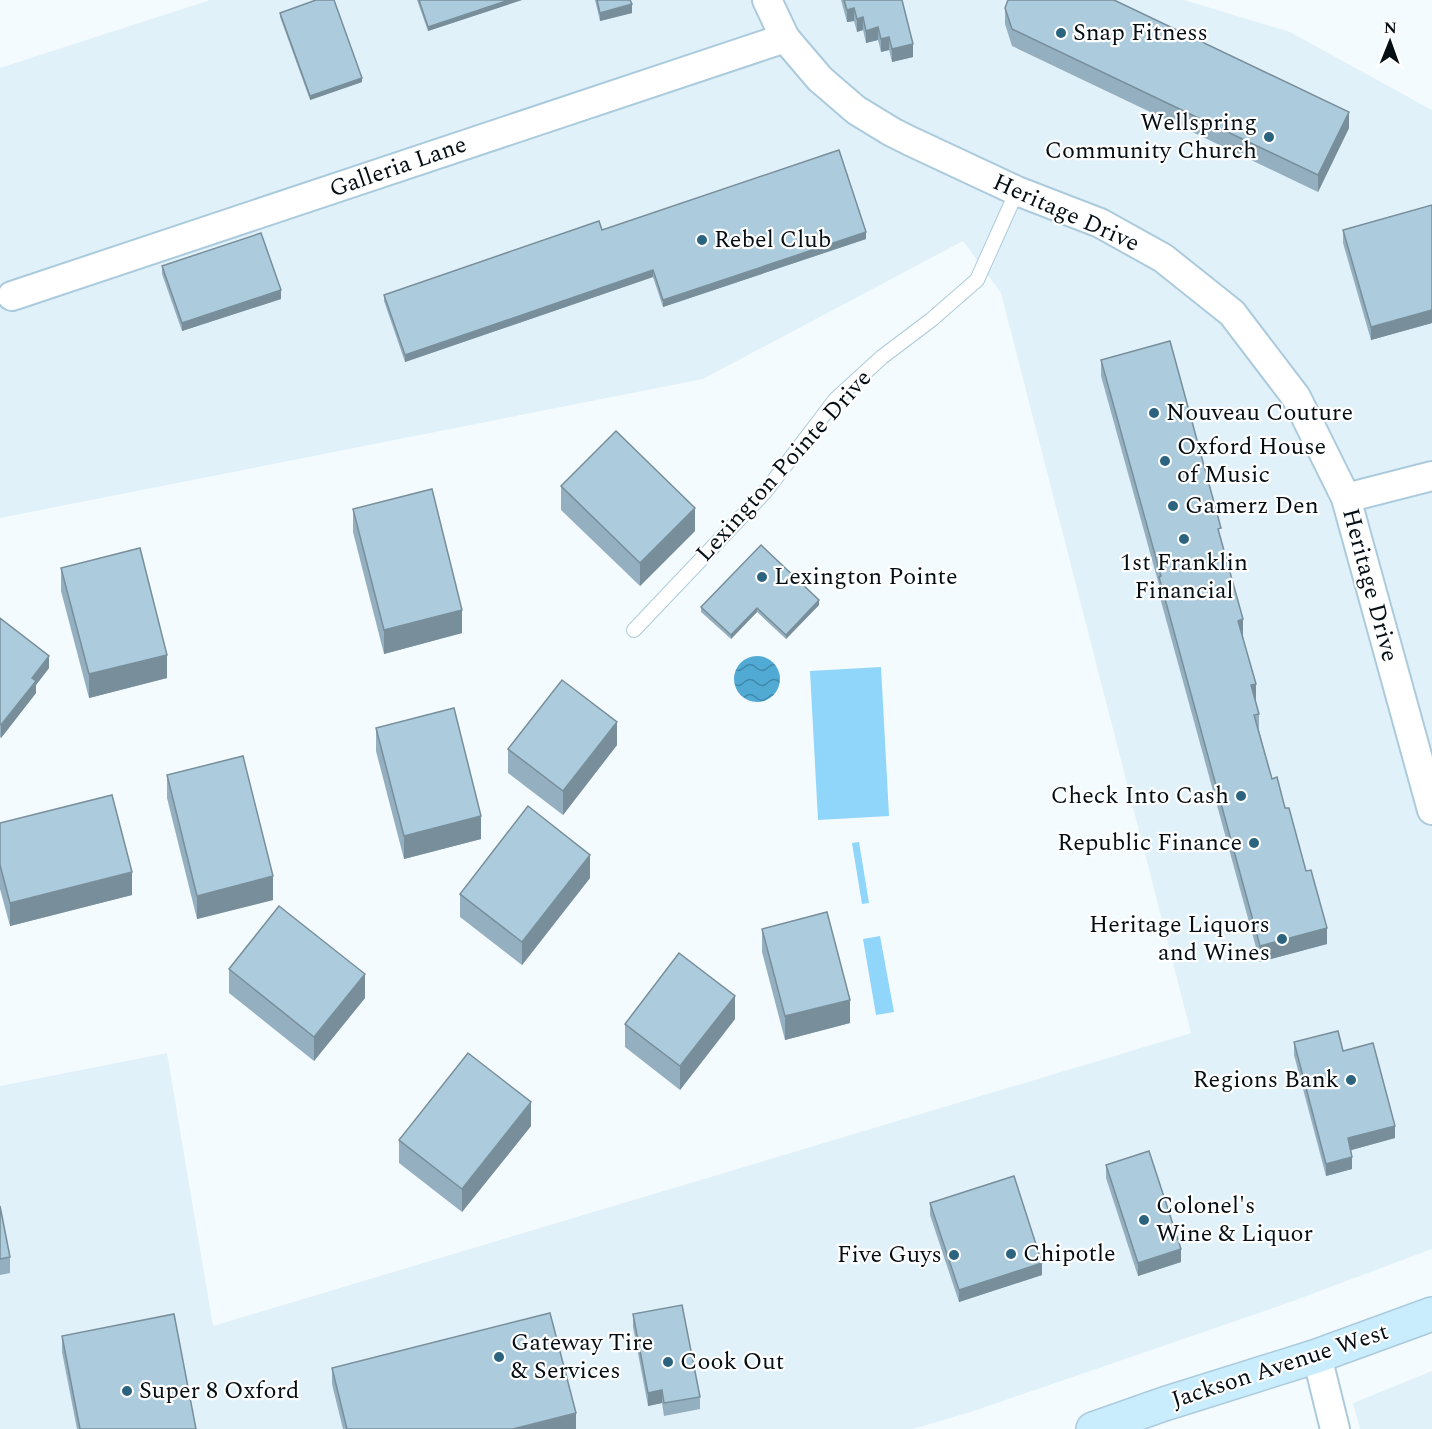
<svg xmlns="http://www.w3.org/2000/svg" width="1432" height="1429" font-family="Spectral,serif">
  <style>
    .built { fill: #e1f1fa }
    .park { fill: #8fd6fa }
    .water { fill: url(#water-waves) }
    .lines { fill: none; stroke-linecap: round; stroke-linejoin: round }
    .lane-casing { stroke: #abcbdd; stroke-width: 16 }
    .street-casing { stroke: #abcbdd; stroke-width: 32 }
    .secondary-casing { stroke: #abcbdd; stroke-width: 36 }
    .lane { stroke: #fff; stroke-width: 14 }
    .street { stroke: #fff; stroke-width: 28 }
    .secondary { stroke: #caedfd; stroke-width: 33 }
    .wall { fill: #94afbf }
    .shaded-wall { fill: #788f9b }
    .building { fill: #acccde; stroke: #788f9b; stroke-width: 1.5 }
    .poi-dot { fill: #2c637e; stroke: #fff; stroke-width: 2 }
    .labels { text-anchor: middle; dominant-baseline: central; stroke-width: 4.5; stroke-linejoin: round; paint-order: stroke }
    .poi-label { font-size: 24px; fill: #040e14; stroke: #fff; text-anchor: start }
    .street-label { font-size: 24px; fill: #040e14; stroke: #fff }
  </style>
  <defs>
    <pattern id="water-waves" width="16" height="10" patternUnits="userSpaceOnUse" patternTransform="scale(1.5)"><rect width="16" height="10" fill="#50aad4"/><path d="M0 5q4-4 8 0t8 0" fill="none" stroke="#4089ab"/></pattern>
  </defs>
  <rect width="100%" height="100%" fill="#f4fbff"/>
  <g class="built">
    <path d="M210,0H1184L1290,32L1432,110V1249L1285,1304L971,1412L913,1429H0V1086L167,1053L213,1326L1191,1033L1001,293L963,241L703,379L0,518V68Z"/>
    <path d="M1432,1371V1429H1360L1353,1403Z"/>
  </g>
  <g class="park">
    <path d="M881,667L889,816L818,820L810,671Z"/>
    <path d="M859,842L869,903L862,904L852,843Z"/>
    <path d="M880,936L894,1012L876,1015L863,939Z"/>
  </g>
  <circle class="water" cx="757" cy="679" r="23"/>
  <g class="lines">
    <g class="lane-casing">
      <path id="lane" d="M634,630L765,492L835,400L882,357L931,320L977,280L1017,191"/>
    </g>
    <g class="street-casing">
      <g id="street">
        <path d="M767,0L785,38L820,79L856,110L892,132L910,141L1017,191L1100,223L1163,258L1232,313L1296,397L1346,498L1432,810"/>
        <path d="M12,296L785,38"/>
        <path d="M1346,498L1432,476"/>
        <path d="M1317,1356L1335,1429"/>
      </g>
    </g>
    <g class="secondary-casing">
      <path id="secondary" d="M1093,1429L1164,1404L1317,1356L1432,1314"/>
    </g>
    <use href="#lane" class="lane"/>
    <use href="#street" class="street"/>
    <use href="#secondary" class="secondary"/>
  </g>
  <g class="wall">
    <path d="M417,0H522L428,31Z"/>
    <path d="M595,0H630L632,13L600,21Z"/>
    <path d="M841,0H902L913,57L892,62L889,50L881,52L878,40L866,43L863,30L857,32L854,21L847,22Z"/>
    <path d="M1005,8L1349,128L1318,192L1012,46L1005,24Z"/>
    <path d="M280,13L362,82L310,100L280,17Z"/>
    <path d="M1432,205V323L1371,340L1343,243V230Z"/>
    <path d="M602,230L866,239L663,307L653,277L405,362L384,301V295Z"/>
    <path d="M162,266L281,299L182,331L162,274Z"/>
    <path d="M1101,360L1221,538L1243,636L1255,701L1259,714V730L1272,779L1285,808L1327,944L1260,962L1159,594V585L1101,376Z"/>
    <path d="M561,486L695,531L640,586L561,510Z"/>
    <path d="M353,509L462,633L384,654L353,532Z"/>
    <path d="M61,568L167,678L89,698L61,591Z"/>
    <path d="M819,605L786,639L757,612L731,639L701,612V607Z"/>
    <path d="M0,618L49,668L36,685V693L1,738L0,737Z"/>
    <path d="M376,728L481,839L404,859L376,751Z"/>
    <path d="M617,745L563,815L508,773V749Z"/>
    <path d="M167,775L273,900L197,919L167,798Z"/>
    <path d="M0,823L132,895L10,926L0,889Z"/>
    <path d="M590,878L522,965L460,917V894Z"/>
    <path d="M762,929L850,1023L785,1040L762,952Z"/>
    <path d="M229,969L365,998L314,1061L229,993Z"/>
    <path d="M735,1019L680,1090L625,1047V1024Z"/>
    <path d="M1294,1042L1343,1051L1395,1138L1351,1150L1352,1169L1326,1176L1294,1055Z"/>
    <path d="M531,1126L462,1212L399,1163V1140Z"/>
    <path d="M1106,1165L1181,1262L1138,1276L1106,1178Z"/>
    <path d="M930,1203L1042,1275L959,1302L930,1215Z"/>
    <path d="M0,1206L10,1257V1273L0,1275Z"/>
    <path d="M633,1314L700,1397V1409L664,1416L662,1403L648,1406L633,1327Z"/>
    <path d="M62,1336L196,1429H77L62,1352Z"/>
    <path d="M332,1368L576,1429H343L332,1384Z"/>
  </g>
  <g class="shaded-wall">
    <path d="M509,0H522L428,31V27Z"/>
    <path d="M632,4V13L600,21V13Z"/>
    <path d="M854,8V21L847,22V10Z"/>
    <path d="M863,17V30L857,32V19Z"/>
    <path d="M878,27V40L866,43V31Z"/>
    <path d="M889,37V50L881,52V39Z"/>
    <path d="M913,44V57L892,62V49Z"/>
    <path d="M362,78V82L310,100V96Z"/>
    <path d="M1349,112V128L1318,192V175Z"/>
    <path d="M866,232V239L663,307V300Z"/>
    <path d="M653,270V277L405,362V355Z"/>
    <path d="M281,290V299L182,331V323Z"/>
    <path d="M1432,310V323L1371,340V327Z"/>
    <path d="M695,508V531L640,586V563Z"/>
    <path d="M819,600V605L786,639V635Z"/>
    <path d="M757,608V612L731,639V635Z"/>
    <path d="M462,610V633L384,654V630Z"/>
    <path d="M1243,619V636L1238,637V621Z"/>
    <path d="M167,655V678L89,698V674Z"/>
    <path d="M49,656V668L36,685V693L1,738V725L32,678Z"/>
    <path d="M1256,684V701L1251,702V685Z"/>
    <path d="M617,722V745L563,815V791Z"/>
    <path d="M481,816V839L404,859V836Z"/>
    <path d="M590,855V878L522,965V942Z"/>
    <path d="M132,872V895L10,926V903Z"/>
    <path d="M273,876V900L197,919V896Z"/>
    <path d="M1327,928V944L1260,962V946Z"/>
    <path d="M365,974V998L314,1061V1037Z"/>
    <path d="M735,996V1019L680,1090V1066Z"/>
    <path d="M850,1000V1023L785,1040V1016Z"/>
    <path d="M531,1102V1126L462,1212V1189Z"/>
    <path d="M1395,1126V1138L1348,1151V1138Z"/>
    <path d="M1352,1157V1169L1326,1176V1164Z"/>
    <path d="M1181,1249V1262L1138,1276V1263Z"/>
    <path d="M1042,1263V1275L959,1302V1290Z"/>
    <path d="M662,1390V1403L648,1406V1393Z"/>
    <path d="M576,1413V1429H513Z"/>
  </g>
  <g class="building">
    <path d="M316,0H334L362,78L310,96L280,13Z"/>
    <path d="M419,0H509L428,27Z"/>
    <path d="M597,0H630L632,4L600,13Z"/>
    <path d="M844,0H902L913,44L892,49L889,37L881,39L878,27L866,31L863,17L857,19L854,8L847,10Z"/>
    <path d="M1008,0H1114L1349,112L1318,175L1012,29L1005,8Z"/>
    <path d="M839,150L866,232L663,300L653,270L405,355L384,295L599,221L602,230Z"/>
    <path d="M1432,205V310L1371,327L1343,230Z"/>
    <path d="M261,233L281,290L182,323L162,266Z"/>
    <path d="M1170,341L1221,528L1218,529L1243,619L1238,621L1256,684L1251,685L1259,714L1254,715L1272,779L1277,777L1285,808H1289L1306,871L1311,870L1327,928L1260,946L1159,577L1161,576L1101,360Z"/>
    <path d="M616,431L695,508L640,563L561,486Z"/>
    <path d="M432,489L462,610L384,630L353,509Z"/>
    <path d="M761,545L819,600L786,635L757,608L731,635L701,607Z"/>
    <path d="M140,548L167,655L89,674L61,568Z"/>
    <path d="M0,618L49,656L32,678L36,681L1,725L0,724Z"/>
    <path d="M562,680L617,722L563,791L508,749Z"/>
    <path d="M454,708L481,816L404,836L376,728Z"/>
    <path d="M243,756L273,876L197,896L167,775Z"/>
    <path d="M112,795L132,872L10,903L0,865V823Z"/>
    <path d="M528,806L590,855L522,942L460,894Z"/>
    <path d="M279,906L365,974L314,1037L229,969Z"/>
    <path d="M827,912L850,1000L785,1016L762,929Z"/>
    <path d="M679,953L735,996L680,1066L625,1024Z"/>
    <path d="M1338,1031L1343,1051L1373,1043L1395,1126L1348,1138L1352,1157L1326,1164L1294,1042Z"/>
    <path d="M468,1053L531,1102L462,1189L399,1140Z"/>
    <path d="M1149,1151L1181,1249L1138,1263L1106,1165Z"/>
    <path d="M1014,1176L1042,1263L959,1290L930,1203Z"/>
    <path d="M0,1206L10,1257L0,1259Z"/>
    <path d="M682,1305L700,1397L664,1403L662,1390L648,1393L633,1314Z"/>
    <path d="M550,1313L576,1413L513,1429H347L332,1368Z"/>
    <path d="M174,1314L196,1429H80L62,1336Z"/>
  </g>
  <g class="poi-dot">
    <circle cx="1061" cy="33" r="6"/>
    <circle cx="1269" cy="137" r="6"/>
    <circle cx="702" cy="240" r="6"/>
    <circle cx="1154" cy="413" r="6"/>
    <circle cx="1165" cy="461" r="6"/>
    <circle cx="1173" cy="506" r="6"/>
    <circle cx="1184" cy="539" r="6"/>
    <circle cx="762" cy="577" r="6"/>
    <circle cx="1241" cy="796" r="6"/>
    <circle cx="1254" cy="843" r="6"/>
    <circle cx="1282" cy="939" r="6"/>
    <circle cx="1351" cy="1080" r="6"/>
    <circle cx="1144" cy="1220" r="6"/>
    <circle cx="1011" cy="1254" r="6"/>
    <circle cx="954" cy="1255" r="6"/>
    <circle cx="499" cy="1357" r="6"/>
    <circle cx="668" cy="1362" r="6"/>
    <circle cx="127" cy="1391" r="6"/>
  </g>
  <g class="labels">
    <g class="poi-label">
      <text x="1073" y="33">Snap Fitness</text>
      <text x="1257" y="123" text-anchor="end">Wellspring<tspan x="1257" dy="28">Community Church</tspan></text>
      <text x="714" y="240">Rebel Club</text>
      <text x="1166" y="413">Nouveau Couture</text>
      <text x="1177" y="447">Oxford House<tspan x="1177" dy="28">of Music</tspan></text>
      <text x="1185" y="506">Gamerz Den</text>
      <text x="1184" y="563" text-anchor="middle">1st Franklin<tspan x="1184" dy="28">Financial</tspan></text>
      <text x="774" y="577">Lexington Pointe</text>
      <text x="1229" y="796" text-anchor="end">Check Into Cash</text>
      <text x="1242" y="843" text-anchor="end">Republic Finance</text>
      <text x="1270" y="925" text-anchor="end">Heritage Liquors<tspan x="1270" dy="28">and Wines</tspan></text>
      <text x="1339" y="1080" text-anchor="end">Regions Bank</text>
      <text x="1156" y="1206">Colonel's<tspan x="1156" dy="28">Wine &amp; Liquor</tspan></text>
      <text x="1023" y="1254">Chipotle</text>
      <text x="942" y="1255" text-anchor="end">Five Guys</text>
      <text x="511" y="1343">Gateway Tire<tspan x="511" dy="28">&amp; Services</tspan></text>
      <text x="680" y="1362">Cook Out</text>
      <text x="139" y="1391">Super 8 Oxford</text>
    </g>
    <g class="street-label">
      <text transform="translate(398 167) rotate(-19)">Galleria Lane</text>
      <text transform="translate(1066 213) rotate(24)">Heritage Drive</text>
      <text transform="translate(784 466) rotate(-48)">Lexington Pointe Drive</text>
      <text transform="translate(1370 585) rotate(75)">Heritage Drive</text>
      <text transform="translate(1280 1366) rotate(-18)">Jackson Avenue West</text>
    </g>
  </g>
  <g transform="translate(1390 42) rotate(1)" stroke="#ffffff" stroke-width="4.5" paint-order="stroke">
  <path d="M0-4.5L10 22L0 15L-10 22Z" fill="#040e14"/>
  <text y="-9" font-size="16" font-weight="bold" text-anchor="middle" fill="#040e14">N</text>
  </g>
</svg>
